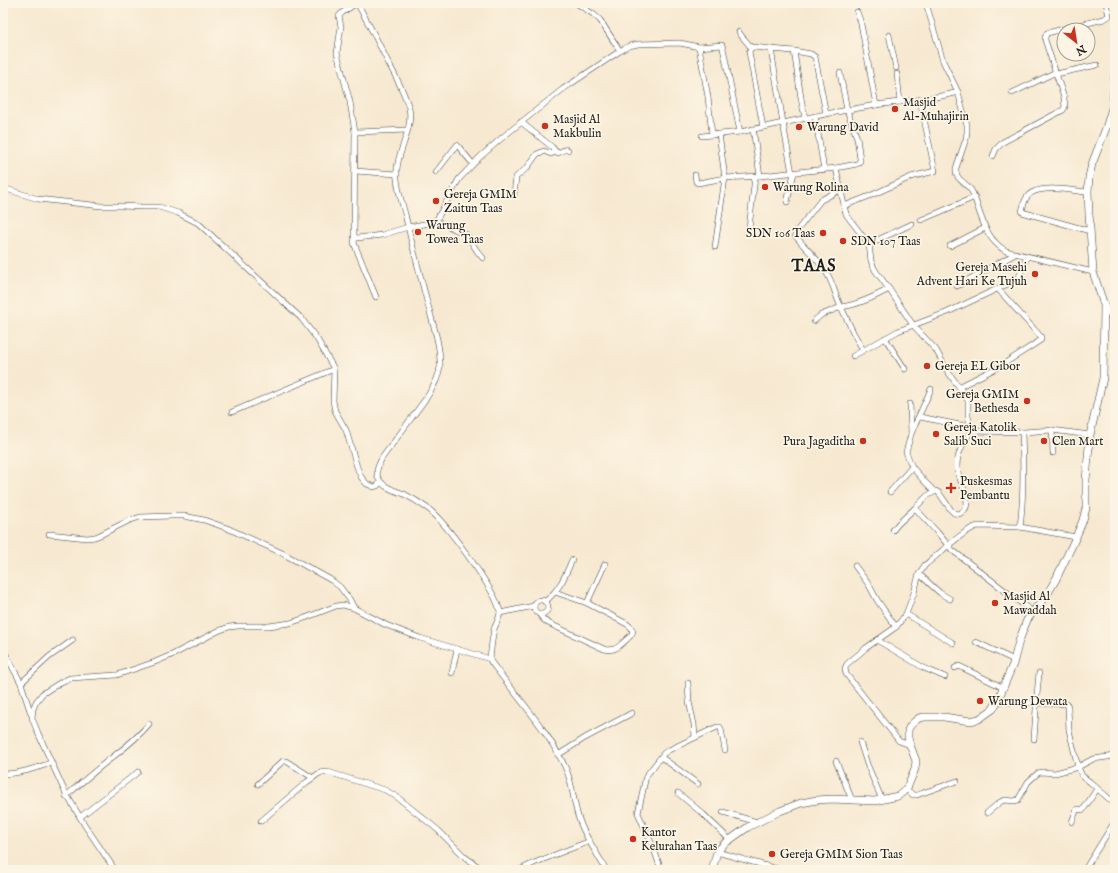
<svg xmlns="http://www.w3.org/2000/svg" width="1118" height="873" font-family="'IM FELL English',serif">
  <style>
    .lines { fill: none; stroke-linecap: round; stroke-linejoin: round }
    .minor-casing { stroke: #3d3b37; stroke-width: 6 }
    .tertiary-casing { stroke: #3d3b37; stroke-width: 8 }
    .minor { stroke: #fff; stroke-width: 5 }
    .tertiary { stroke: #fff; stroke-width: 7 }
    .poi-dot { fill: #c8321e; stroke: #fcf5e5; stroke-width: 1.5 }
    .labels { text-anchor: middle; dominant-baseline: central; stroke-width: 3.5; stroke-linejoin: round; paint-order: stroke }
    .poi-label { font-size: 12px; fill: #1c1c1c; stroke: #fcf5e5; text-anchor: start }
    .district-label { font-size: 16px; font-weight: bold; letter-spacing: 1px; fill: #1c1c1c; stroke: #fcf5e5 }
  </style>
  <rect width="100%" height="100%" fill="#fcf5e5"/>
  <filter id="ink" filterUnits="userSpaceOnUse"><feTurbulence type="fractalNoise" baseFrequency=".025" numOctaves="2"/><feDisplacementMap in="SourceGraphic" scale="8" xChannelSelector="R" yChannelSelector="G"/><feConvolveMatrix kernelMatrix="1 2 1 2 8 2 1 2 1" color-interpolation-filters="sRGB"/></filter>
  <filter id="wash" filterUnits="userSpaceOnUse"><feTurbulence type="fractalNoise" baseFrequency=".012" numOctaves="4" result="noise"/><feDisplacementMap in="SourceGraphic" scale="16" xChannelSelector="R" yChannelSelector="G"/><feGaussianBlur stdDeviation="0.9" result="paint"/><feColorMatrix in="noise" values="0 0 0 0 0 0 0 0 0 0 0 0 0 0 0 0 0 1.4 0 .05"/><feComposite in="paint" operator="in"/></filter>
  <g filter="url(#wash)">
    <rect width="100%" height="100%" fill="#f7e9d1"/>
  </g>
  <g filter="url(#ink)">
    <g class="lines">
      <g class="minor-casing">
        <g id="minor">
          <path d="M357,3C368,22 378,42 388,62C396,77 404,91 409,108C414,131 394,155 397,179C398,191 402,203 405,214C412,245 420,275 428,305C433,325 441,346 440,367C439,378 433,388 427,397L382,458C378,466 374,473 380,481C385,488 396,491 404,494C412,498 420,503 427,508C443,518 498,594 500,612C500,617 496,624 494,629C492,639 491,649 490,659L491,662C517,697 548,730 566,769C574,787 573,805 580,822C586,839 598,854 606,870"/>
          <path d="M357,3L343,12L339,16L341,27L337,53L350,102L355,132L407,130"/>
          <path d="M576,3L593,14L600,20L620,51"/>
          <path d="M926,3L943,61L958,92L967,125V132L966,139L956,168C955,181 965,181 971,190C974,195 976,202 978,208C984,226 989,241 1006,251L1093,272"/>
          <path d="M857,12L860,20L862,29L876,105"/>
          <path d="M739,32C742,38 748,42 751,48"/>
          <path d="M889,35L896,68"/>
          <path d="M699,47L708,97L712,135"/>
          <path d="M794,51L771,49L783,123C814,116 845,110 876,105C904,101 931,100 958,92"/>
          <path d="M897,74L900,102"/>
          <path d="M1056,74L1097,65"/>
          <path d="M1012,93L1056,72"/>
          <path d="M815,116L824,170"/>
          <path d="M805,118L801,98L794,51L811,54L815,57L826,114"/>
          <path d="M521,122L552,147L557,153C561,153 563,148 568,150"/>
          <path d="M763,127L749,52L751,48L754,47L771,49"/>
          <path d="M753,129L760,176"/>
          <path d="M355,132L354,236L355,238H357L382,235L408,227L430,223L437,219L459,179L480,157L504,136L563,89L620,51L629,46L638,44L680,43L699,47L722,45L723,48L740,132L783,123L792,173"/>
          <path d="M719,134L725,178L760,176L836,168L846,214L851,221L869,244L871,261L875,270L889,289L913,325L936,350L948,372L965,395L968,401V416L971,431L1024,432L1052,430L1090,435"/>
          <path d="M702,136L740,132"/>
          <path d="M993,156L996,149L1003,142L1063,110L1065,107L1064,98L1045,40V37L1047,33L1104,19L1109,16L1106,3"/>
          <path d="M836,168L857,164L860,161V159L857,138L847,110L840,73"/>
          <path d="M355,171L397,174"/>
          <path d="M436,172L457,145L458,146L473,164"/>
          <path d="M695,175L696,182L698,183L725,178L715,247"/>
          <path d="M3,188L38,199L101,206H122L142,207H159L178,213L198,223L301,318L317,339L334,369L333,401L335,411L346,430L357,467L361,477L367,484L374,487L377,486L381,482"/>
          <path d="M840,190L821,200L809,215L796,232L795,235C804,248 818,258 826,272C833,282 835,295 841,307C858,305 874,297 889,289"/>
          <path d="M1088,192C1074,191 1036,183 1027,197C1024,201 1023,207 1022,212L1090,231"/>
          <path d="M514,195L516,177L527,168L537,154L544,151L551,154L555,152"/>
          <path d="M787,202L794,173"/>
          <path d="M844,206L872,195L911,177L935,171L920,100"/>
          <path d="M921,220L975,197"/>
          <path d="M435,221L444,224L467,235L477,251L483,258"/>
          <path d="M749,228L755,177"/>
          <path d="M355,237L354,243L376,297"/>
          <path d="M869,244L912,224"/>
          <path d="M950,246L985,228"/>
          <path d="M957,286L1015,254"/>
          <path d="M1105,305L1115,325"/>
          <path d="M814,321L821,315L841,307L854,334L863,350"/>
          <path d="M885,338L905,369"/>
          <path d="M853,356L898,331L948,312L1014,281L1019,277L1027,256"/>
          <path d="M959,387L1002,365L1041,340V337L998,289"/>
          <path d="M910,404L911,433"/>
          <path d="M232,412L334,369"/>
          <path d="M918,418L931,389"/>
          <path d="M1052,430L1053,453"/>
          <path d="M971,431C964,442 957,453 957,466C957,481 978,506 959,514L954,513L951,510L939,493L936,491L927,496L915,508L937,532L952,550L1017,600L1033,612"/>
          <path d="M1022,432C1023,463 1024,496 1020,527L1076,537"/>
          <path d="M912,467L925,482L934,491"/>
          <path d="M890,492L912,467L906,452L911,434L918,418L920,417L970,427"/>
          <path d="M893,530L898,524L915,508"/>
          <path d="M49,534L87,538L95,537L100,535L128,521L140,517L172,516H184L204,520L227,528L282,553L331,580L340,587L350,600L354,608L386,625L420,638L490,659"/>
          <path d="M855,566L869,585L877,600L896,627"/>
          <path d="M919,574L940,593L950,599"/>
          <circle cx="541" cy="607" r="7"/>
          <path d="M545,602C560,588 564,579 572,560"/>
          <path d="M587,603L605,564"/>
          <path d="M500,613L534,606"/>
          <path d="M539,614L544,620L548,623L604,649C607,650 610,650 614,649C618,648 621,644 625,641C632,635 637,631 627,624L587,603L555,592"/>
          <path d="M906,614L953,643"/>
          <path d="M877,640L924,668L945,677"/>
          <path d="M976,642L1014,660"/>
          <path d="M3,649L21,683L31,714"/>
          <path d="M955,668L959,666L1004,688"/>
          <path d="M452,673L457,649"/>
          <path d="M21,683L49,657L73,640"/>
          <path d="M688,683L689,702L694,724L695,737"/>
          <path d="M998,700L1002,702L1067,704L1068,707L1069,730L1078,767L1082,776L1090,782L1115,804"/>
          <path d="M1034,739L1037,695L1039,673"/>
          <path d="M860,742L867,764L882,800"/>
          <path d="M910,745L899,741L846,674L845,668L847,664L866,648L896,627L906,614L914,593L919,574L925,565C937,556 964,529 978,526L1020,527"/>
          <path d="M558,755L585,738L632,713"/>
          <path d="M661,757L698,784"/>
          <path d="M836,761L852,800"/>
          <path d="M3,774C20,774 35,768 51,763"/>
          <path d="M258,784L283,761H286L313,778"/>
          <path d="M906,789L913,795H917L957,781"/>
          <path d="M678,793L703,814L730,840"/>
          <path d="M66,796C82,782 98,768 114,756C127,746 138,737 149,724"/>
          <path d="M723,812L757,822"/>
          <path d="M987,813L1000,802L1005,800L1014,801L1018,800L1028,782L1038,773L1041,772L1055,773L1078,767L1093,759L1115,756"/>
          <path d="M80,817L138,772"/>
          <path d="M261,821L307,782L318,774L323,772H328L385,790L397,797L438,830L465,857L483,870"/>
          <path d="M1072,822L1076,811L1077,809L1083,810L1097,789"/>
          <path d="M717,852L781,870"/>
          <path d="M1087,866L1115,821"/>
          <path d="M115,870L84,824L65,792L38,733L32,718L33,709L36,702L42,694L61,682L70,678L117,675L155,662L174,654L218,631L229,627L238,626H269L290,623L305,618L336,606L343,605L354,608"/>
          <path d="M520,870L534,863L590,841"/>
          <path d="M661,870L654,849L638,813L646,776L664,753L669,750L717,727H720L721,729L725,750"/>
        </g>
      </g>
      <g class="tertiary-casing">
        <path id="tertiary" d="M712,870L717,852L724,844L748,827L780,811L801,803L817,800L832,799L875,801L898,796L903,792L908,786L915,769L916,761L910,745L908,738V730L910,726L915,721L919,718L924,717H944L970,721L979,719L993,709L998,700L1013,664L1019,641L1027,620L1049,591L1056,579L1076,537L1083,520L1086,508V480L1090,435L1103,378L1104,305L1093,272L1089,214L1088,192L1089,177L1092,164L1106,128L1113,105L1115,74"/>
      </g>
      <use href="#minor" class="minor"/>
      <use href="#tertiary" class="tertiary"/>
    </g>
  </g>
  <g class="poi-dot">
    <circle cx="895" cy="109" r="4"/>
    <circle cx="545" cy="126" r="4"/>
    <circle cx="799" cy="127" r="4"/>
    <circle cx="765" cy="187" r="4"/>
    <circle cx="436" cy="201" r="4"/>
    <circle cx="418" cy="232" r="4"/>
    <circle cx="823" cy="233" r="4"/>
    <circle cx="843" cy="241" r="4"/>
    <circle cx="1035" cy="274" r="4"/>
    <circle cx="927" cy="366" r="4"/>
    <circle cx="1027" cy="401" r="4"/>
    <circle cx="936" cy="434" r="4"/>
    <circle cx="863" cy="441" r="4"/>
    <circle cx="1044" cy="441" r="4"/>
    <path d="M949 482h4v4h4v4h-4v4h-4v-4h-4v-4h4z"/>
    <circle cx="995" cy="603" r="4"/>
    <circle cx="980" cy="701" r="4"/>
    <circle cx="633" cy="839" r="4"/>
    <circle cx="772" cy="854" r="4"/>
  </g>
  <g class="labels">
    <g class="poi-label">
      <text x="903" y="102">Masjid<tspan x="903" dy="14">Al-Muhajirin</tspan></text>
      <text x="553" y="119">Masjid Al<tspan x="553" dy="14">Makbulin</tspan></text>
      <text x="807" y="127">Warung David</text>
      <text x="773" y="187">Warung Rolina</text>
      <text x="444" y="194">Gereja GMIM<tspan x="444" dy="14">Zaitun Taas</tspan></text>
      <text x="426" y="225">Warung<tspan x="426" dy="14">Towea Taas</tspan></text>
      <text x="815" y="233" text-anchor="end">SDN 106 Taas</text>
      <text x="851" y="241">SDN 107 Taas</text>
      <text x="1027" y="267" text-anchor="end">Gereja Masehi<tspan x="1027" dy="14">Advent Hari Ke Tujuh</tspan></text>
      <text x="935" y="366">Gereja EL Gibor</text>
      <text x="1019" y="394" text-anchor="end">Gereja GMIM<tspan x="1019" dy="14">Bethesda</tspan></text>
      <text x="944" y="427">Gereja Katolik<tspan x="944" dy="14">Salib Suci</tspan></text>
      <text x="855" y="441" text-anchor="end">Pura Jagaditha</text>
      <text x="1052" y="441">Clen Mart</text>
      <text x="960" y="481">Puskesmas<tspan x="960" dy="14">Pembantu</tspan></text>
      <text x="1003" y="596">Masjid Al<tspan x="1003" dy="14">Mawaddah</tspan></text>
      <text x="988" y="701">Warung Dewata</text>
      <text x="641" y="832">Kantor<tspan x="641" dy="14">Kelurahan Taas</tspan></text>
      <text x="780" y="854">Gereja GMIM Sion Taas</text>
    </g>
    <g class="district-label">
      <text x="814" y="267">TAAS</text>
    </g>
  </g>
  <rect width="1118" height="873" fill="none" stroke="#fcf5e5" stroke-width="16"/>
  <g transform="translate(1076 42) rotate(150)"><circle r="19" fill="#fcf5e5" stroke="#a29e95"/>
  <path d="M0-3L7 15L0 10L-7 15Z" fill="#c8321e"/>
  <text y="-6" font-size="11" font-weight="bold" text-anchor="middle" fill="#1c1c1c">N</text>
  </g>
</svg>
